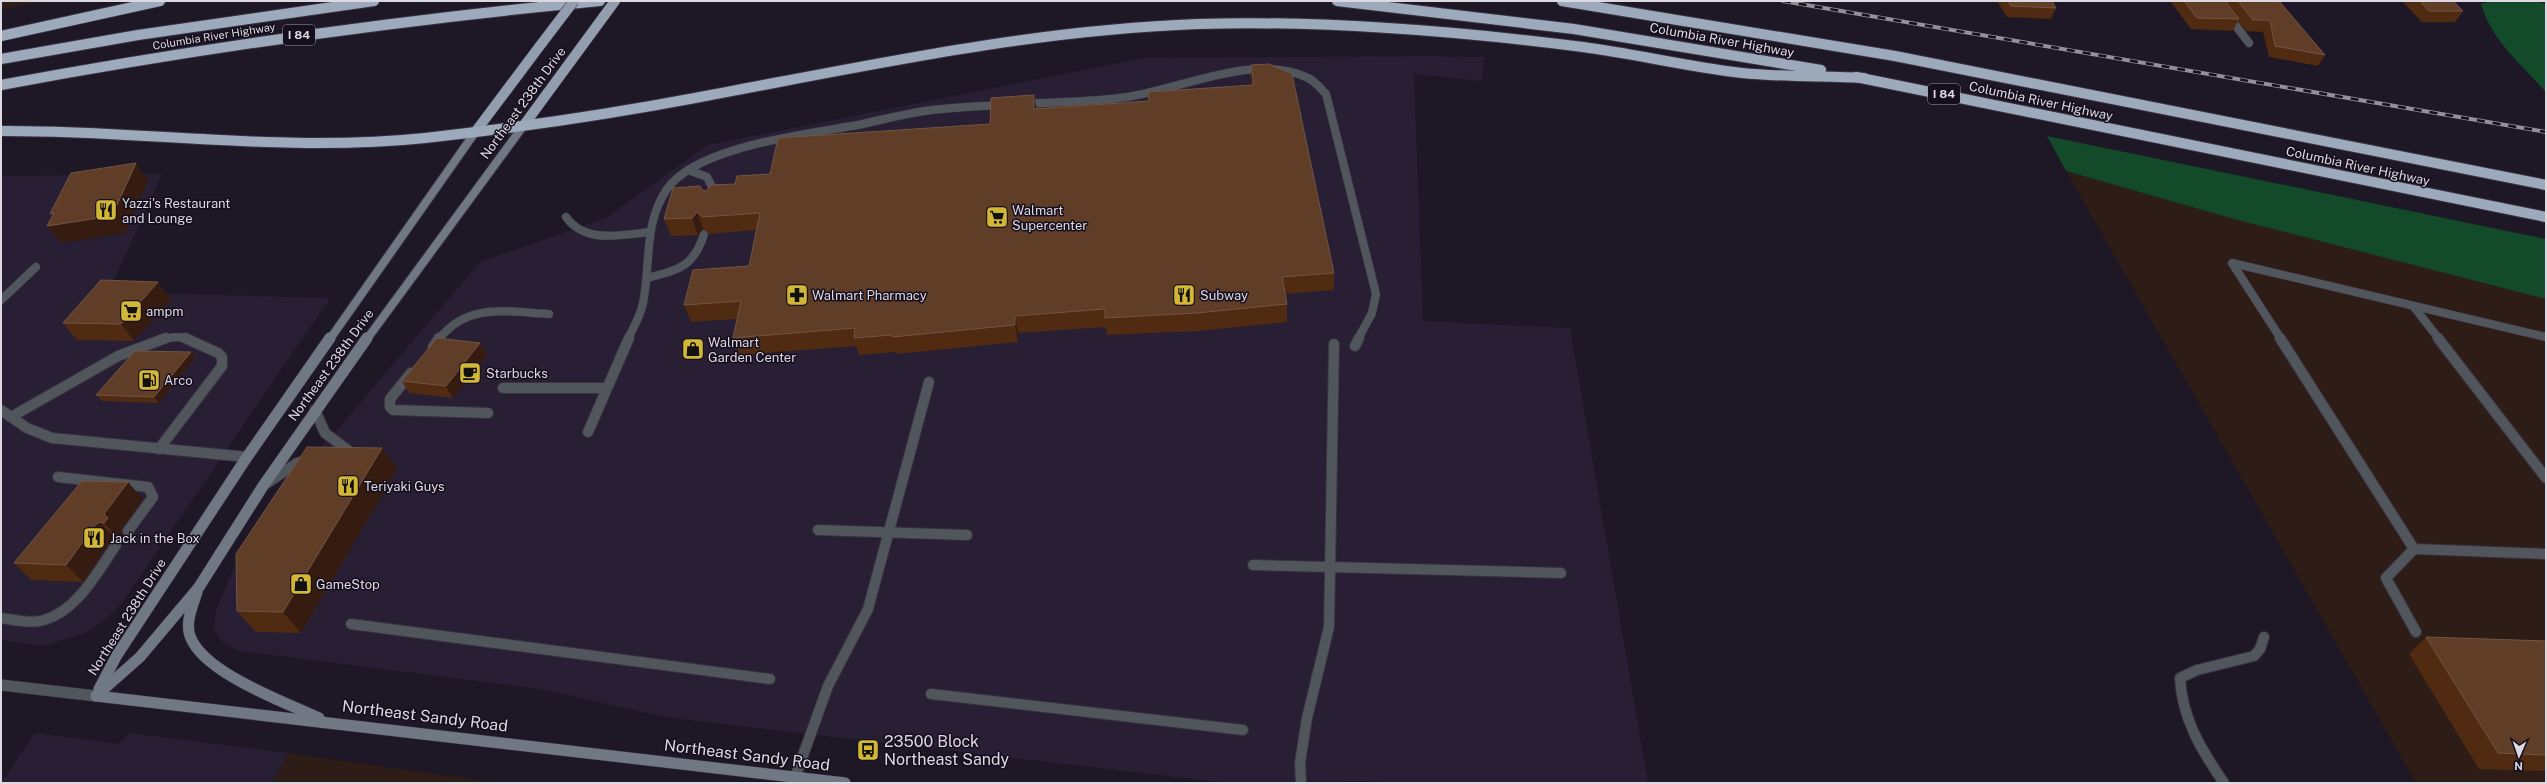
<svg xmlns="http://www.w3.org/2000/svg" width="2547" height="784" font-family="'Public Sans',sans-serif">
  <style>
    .built { fill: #281f34 }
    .industrial { fill: #2e1d16 }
    .green { fill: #124a2a }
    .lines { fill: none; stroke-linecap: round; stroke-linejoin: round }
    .service-far1-casing { stroke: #393240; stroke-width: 9 }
    .service-casing { stroke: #393240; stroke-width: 12 }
    .minor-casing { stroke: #393240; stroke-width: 12 }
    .secondary-far1-casing { stroke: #393240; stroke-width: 10 }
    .secondary-casing { stroke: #393240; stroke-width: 12 }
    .trunk-casing { stroke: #393240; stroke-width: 11 }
    .motorway-casing { stroke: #393240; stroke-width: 12 }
    .service-far1 { stroke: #51565d; stroke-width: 8 }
    .service { stroke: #51565d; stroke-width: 10 }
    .minor { stroke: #51565d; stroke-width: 11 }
    .secondary-far1 { stroke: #6f7883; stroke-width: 8 }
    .secondary { stroke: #6f7883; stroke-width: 11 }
    .trunk { stroke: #929eae; stroke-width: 10 }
    .motorway { stroke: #9caabc; stroke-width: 10 }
    .rail-casing { stroke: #948f9b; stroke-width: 4 }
    .rail { stroke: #150e1d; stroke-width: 2.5; stroke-dasharray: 8; stroke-linecap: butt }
    .trunk-bridge-casing { stroke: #393240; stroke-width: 11; stroke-linecap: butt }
    .trunk-bridge { stroke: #929eae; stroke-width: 10 }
    .wall { fill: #502a11 }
    .shaded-wall { fill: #351b10 }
    .building { fill: #5f3d27; stroke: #735545 }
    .labels { text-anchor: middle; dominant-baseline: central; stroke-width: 3; stroke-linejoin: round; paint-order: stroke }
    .far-street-label { font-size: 11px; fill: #ddd9e3; stroke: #150e1d }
    .shield { fill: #150e1d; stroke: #a19ca8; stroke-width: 1 }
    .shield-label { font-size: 12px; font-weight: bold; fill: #ddd9e3 }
    .street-label { font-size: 13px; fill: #ddd9e3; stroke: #150e1d }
    .poi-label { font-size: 13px; fill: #ddd9e3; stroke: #150e1d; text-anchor: start }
    .near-street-label { font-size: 16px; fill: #ddd9e3; stroke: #150e1d }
    .near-poi-label { font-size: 16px; fill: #ddd9e3; stroke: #150e1d; text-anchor: start }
  </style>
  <rect width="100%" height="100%" fill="#1e1726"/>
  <g class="built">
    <path d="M1426,56L1484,57L1482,81L1414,74L1423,321L1570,328L1648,783H1388L1368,781L1228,783L664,717L541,689L240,651L223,643L214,629L216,610L231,574L292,477L343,423L480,262L606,218L708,145L1143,58Z"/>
    <path d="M162,174L109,292L330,298L122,603L106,619L85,633L43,646L1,640V176Z"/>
    <path d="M35,733L119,744L129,733L289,753L272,783H1Z"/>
  </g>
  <g class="industrial">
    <path d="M1,1H42L1,10Z"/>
    <path d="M2066,171L2234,219L2546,299V783H2416Z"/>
    <path d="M289,753L498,783H272Z"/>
  </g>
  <g class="green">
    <path d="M2492,1H2534L2546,4V92C2521,64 2492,41 2481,4Z"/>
    <path d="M2047,136L2546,239V299L2234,219L2066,171Z"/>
  </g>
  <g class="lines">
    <g class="service-far1-casing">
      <g id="service-far1">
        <path d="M2217,1L2249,43"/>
        <path d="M1024,104C1058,102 1093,102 1127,97C1182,89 1255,52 1308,78C1315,81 1321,89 1326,94L1376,294L1372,313L1358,339"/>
        <path d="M688,170L707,177L714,191L713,195"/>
        <path d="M566,217C585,244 621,235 650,232"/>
        <path d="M647,278C678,270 694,267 704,234"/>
        <path d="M1,300L36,267"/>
        <path d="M2414,307L2439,339"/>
        <path d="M160,339L178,337L189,339"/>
        <path d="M439,339C468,302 507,312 549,314"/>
        <path d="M628,339C633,328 641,315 643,303C651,265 643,224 667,189C697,146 808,134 858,125C886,119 914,111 942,109C962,107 982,106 1002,105"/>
        <path d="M2281,339L2232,263L2546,337"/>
      </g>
    </g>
    <g class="service-casing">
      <g id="service">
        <path d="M2280,338L2414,549L2546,554"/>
        <path d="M2438,338L2546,478"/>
        <path d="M1355,346L1359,338"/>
        <path d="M433,347L439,338"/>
        <path d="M411,373L390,399V407L393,410L488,413"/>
        <path d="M503,388H607"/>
        <path d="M1,410L27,428L52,438L247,457"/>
        <path d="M315,410L325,433L349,451"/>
        <path d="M11,417L118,356L166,338"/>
        <path d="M588,432L629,338"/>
        <path d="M159,449L222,366V357L218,353L185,338"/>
        <path d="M58,477L148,487L153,497L128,531"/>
        <path d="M267,483L297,463L308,460"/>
        <path d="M818,530L967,535"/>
        <path d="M2414,549L2386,578L2416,632"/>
        <path d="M1253,565L1561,573"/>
        <path d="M1,618C15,620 30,624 44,620C77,611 98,571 116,545"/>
        <path d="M351,624L770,679"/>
        <path d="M931,694L1243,730"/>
        <path d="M793,783L828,686L868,609L929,382"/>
        <path d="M1301,783L1300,763L1307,718L1329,627L1334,344"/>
        <path d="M2224,783C2201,750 2182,718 2180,678L2197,670L2254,656L2260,649L2264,637"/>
      </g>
    </g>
    <g class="minor-casing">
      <path id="minor" d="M1,685L96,696"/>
    </g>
    <g class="secondary-far1-casing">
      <g id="secondary-far1">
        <path d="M330,339L476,131"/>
        <path d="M367,339L524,125"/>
      </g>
    </g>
    <g class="secondary-casing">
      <g id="secondary">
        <path d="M197,592C193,605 185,622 190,636C203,673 285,702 319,718"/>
        <path d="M99,689L117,655L247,457L330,338"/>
        <path d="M96,696L845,783"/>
        <path d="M96,696L140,657L199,587L263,486L367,338"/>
      </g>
    </g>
    <g class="trunk-casing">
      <g id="trunk">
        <path d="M524,125L615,1"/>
        <path d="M476,131L539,47"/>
      </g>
    </g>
    <g class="motorway-casing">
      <g id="motorway">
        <path d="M1337,1L1574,29L1821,70"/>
        <path d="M1562,1L1895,56L2546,185"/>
        <path d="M1,36L160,1"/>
        <path d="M1,59L138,35L374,1"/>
        <path d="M1856,77L2546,217"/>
        <path d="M1,85C200,48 399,20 600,1"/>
        <path d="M1,131C143,130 283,153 425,138C515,128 605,115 695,98C862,67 1028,30 1198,24C1327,20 1456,31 1583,47C1636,54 1689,67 1742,73C1782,77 1823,76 1864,78"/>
      </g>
    </g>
    <use href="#service-far1" class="service-far1"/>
    <use href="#service" class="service"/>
    <use href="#minor" class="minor"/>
    <use href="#secondary-far1" class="secondary-far1"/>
    <use href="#secondary" class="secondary"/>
    <use href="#trunk" class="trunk"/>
    <use href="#motorway" class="motorway"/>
    <g class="rail-casing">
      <path id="rail" d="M1783,1L2546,132"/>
    </g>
    <use href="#rail" class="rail"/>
    <g class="trunk-bridge-casing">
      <path id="trunk-bridge" d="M539,47L574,1"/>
    </g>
    <use href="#trunk-bridge" class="trunk-bridge"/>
  </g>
  <g class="wall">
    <path d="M1997,1H2052L2056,8L2051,19L2007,17Z"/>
    <path d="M2170,1H2279L2325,55L2318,66L2269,57L2263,32L2246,31L2238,21L2233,31L2191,29Z"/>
    <path d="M2402,1H2453L2463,11L2455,22H2422Z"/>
    <path d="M1251,65L1334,273V290L1285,294L1287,304V322L1198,331L1107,335L1106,327L1018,333V342L897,354L896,352L859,355L856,346L740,355L733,338L737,319L691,322L684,305L749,266L756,230L709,234L703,229L698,235L671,236L664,219L702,190L706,191L770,174L990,124L1036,108L1149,101L1251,86Z"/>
    <path d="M171,299L134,341L77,340L63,323Z"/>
    <path d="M480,343L487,355L453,398L409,393L402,381Z"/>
    <path d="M191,352L195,358L159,403L102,401L96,395Z"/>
    <path d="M382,448L397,469L301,633L256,632L237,611Z"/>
    <path d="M143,499L120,531L123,535L120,540L116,539L111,541L83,582L31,580L14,563Z"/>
    <path d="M2426,637L2546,641V771L2479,769L2409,654Z"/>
  </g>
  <g class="shaded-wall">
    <path d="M1034,95L1037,112L1034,109Z"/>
    <path d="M136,163L148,180L125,233L61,243L47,226Z"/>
    <path d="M697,212L703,229L698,235L692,218Z"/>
    <path d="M158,282L171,299L134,341L121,324Z"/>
    <path d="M1015,316L1018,333V342L1015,325Z"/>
    <path d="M480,343L487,355L453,398L446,386Z"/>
    <path d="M191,352L195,358L159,403L154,397Z"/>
    <path d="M382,448L397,469L301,633L283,612Z"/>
    <path d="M128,482L143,499L120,531L123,535L120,540L104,523V514Z"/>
    <path d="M100,522L116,539L111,541L83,582L66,565L95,525Z"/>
  </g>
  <g class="building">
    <path d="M2008,1H2052L2056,8L2011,6Z"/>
    <path d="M2184,1H2225L2239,19L2197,18Z"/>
    <path d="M2238,1H2279L2325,55L2275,46L2270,20H2253Z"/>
    <path d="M2420,1H2453L2463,11H2429Z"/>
    <path d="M1269,64L1292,74L1334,273L1282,277L1287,304L1197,313L1105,318V309L1015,316V325L892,337V335L854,338L855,328L733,338L741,301L684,305L693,270L749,266L760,213L703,217L697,212L692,218L664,219L673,188L700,186L702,190L706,191L711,185L735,184L737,176L770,174L778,138L990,124L991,98L1034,95V109L1149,101L1148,92L1254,85L1251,65Z"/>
    <path d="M136,163L112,216L47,226L54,213L50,214L71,173Z"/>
    <path d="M101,280L158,282L121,324L63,323Z"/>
    <path d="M437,338L480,343L446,386L402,381Z"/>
    <path d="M135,351L191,352L154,397L96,395Z"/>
    <path d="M307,447L382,448L283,612L237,611L236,554Z"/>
    <path d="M82,481L128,482L104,514L108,518L104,523L100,522L95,525L66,565L14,563Z"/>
    <path d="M2426,637L2546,641V755L2498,753Z"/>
  </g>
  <defs>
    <g id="restaurant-square" transform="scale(1.15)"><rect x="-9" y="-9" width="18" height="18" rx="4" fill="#d2b736" stroke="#150e1d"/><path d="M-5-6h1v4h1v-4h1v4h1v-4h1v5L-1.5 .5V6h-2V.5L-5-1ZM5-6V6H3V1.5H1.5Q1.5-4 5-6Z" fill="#111"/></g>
    <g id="supermarket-square" transform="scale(1.15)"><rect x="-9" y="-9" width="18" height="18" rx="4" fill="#d2b736" stroke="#150e1d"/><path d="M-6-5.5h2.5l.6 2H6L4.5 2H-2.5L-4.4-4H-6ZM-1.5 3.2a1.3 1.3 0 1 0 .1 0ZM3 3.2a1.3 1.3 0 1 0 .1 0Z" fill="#111"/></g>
    <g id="pharmacy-square" transform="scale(1.15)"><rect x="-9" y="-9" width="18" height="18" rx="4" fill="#d2b736" stroke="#150e1d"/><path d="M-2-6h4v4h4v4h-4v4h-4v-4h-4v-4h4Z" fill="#111"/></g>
    <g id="shop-square" transform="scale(1.15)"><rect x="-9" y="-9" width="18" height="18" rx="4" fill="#d2b736" stroke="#150e1d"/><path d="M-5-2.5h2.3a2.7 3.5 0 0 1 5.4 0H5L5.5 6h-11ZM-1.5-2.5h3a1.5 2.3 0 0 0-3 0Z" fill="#111"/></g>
    <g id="cafe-square" transform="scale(1.15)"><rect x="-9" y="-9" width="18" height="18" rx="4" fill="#d2b736" stroke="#150e1d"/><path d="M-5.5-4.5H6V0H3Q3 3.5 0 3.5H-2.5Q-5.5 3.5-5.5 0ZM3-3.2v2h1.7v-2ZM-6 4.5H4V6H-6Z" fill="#111"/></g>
    <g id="fuel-square" transform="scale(1.15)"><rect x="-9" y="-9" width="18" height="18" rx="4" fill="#d2b736" stroke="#150e1d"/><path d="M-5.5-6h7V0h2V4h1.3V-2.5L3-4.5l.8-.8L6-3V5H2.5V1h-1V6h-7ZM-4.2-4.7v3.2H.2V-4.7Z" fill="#111"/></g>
    <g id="bus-square" transform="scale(1.15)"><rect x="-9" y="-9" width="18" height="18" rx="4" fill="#d2b736" stroke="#150e1d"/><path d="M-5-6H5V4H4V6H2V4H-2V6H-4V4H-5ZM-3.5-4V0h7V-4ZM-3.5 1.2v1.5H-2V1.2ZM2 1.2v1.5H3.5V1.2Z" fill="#111"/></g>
  </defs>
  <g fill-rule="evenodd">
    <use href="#restaurant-square" x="106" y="210"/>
    <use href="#supermarket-square" x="997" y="217"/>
    <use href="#pharmacy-square" x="797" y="295"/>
    <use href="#restaurant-square" x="1184" y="295"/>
    <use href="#supermarket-square" x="131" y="311"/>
    <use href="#shop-square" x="693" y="349"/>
    <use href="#cafe-square" x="470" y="373"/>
    <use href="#fuel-square" x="149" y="380"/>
    <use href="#restaurant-square" x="348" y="486"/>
    <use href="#restaurant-square" x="94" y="538"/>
    <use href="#shop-square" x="301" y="584"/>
    <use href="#bus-square" x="868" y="750"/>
  </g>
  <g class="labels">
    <g class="far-street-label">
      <text transform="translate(214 36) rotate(-9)">Columbia River Highway</text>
    </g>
    <g class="shield">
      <rect x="283" y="25" width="32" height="20" rx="3"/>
      <rect x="1928" y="84" width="32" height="20" rx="3"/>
    </g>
    <g class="shield-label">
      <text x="299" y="35">I 84</text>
      <text x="1944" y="94">I 84</text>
    </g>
    <g class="street-label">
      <text transform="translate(1722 40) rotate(10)">Columbia River Highway</text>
      <text transform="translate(2041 101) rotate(12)">Columbia River Highway</text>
      <text transform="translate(523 103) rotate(-54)">Northeast 238th Drive</text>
      <text transform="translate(2358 166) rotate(12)">Columbia River Highway</text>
      <text transform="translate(331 365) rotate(-54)">Northeast 238th Drive</text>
      <text transform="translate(127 617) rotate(-58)">Northeast 238th Drive</text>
    </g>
    <g class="poi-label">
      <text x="122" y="203">Yazzi's Restaurant<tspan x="122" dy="15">and Lounge</tspan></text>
      <text x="1012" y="210">Walmart<tspan x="1012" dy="15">Supercenter</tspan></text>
      <text x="812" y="295">Walmart Pharmacy</text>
      <text x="1200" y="295">Subway</text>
      <text x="146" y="311">ampm</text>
      <text x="708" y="342">Walmart<tspan x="708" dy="15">Garden Center</tspan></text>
      <text x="486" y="373">Starbucks</text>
      <text x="164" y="380">Arco</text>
      <text x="364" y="486">Teriyaki Guys</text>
      <text x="110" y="538">Jack in the Box</text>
      <text x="316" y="584">GameStop</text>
    </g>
    <g class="near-street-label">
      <text transform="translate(425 716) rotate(7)">Northeast Sandy Road</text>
      <text transform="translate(747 755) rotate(7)">Northeast Sandy Road</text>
    </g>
    <g class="near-poi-label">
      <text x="884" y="741">23500 Block<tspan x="884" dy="18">Northeast Sandy</tspan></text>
    </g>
  </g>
  <rect width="2547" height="784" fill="none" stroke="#ddd9e3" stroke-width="4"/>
  <g transform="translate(2519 756) rotate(182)" stroke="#150e1d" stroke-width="3" paint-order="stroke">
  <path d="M0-3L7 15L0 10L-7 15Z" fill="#ddd9e3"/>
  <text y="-6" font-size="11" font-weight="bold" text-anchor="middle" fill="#ddd9e3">N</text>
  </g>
</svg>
